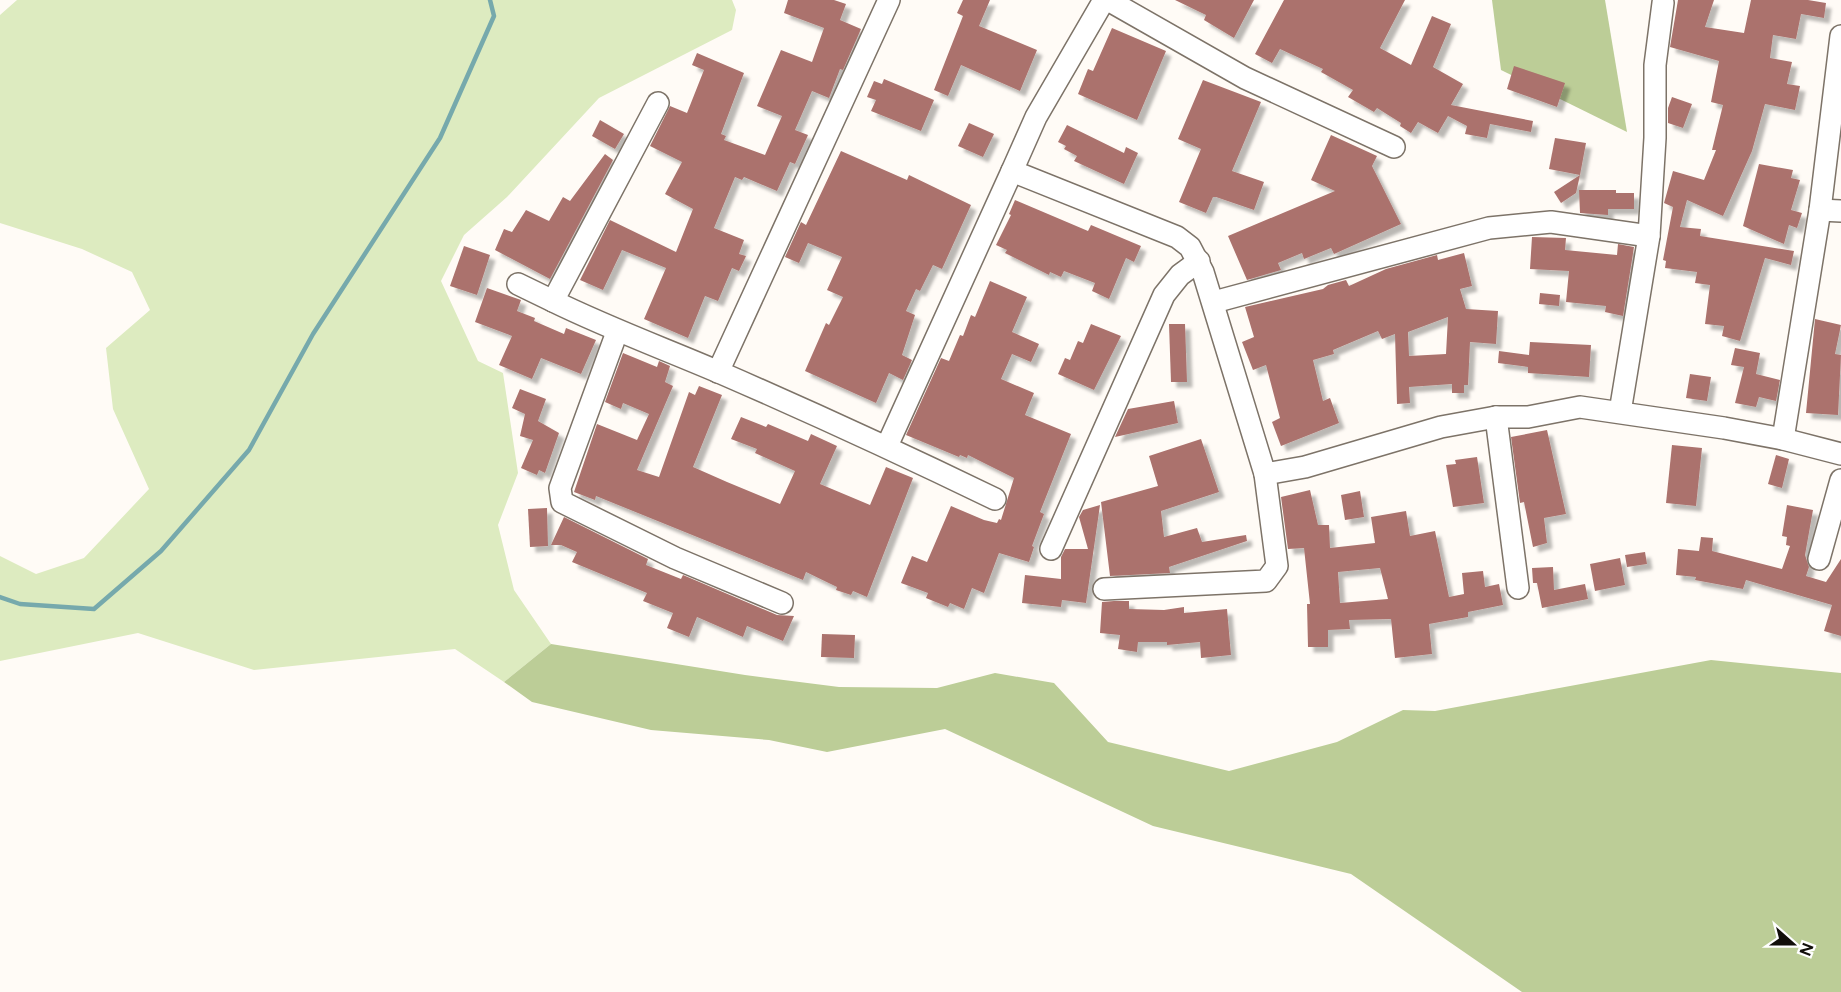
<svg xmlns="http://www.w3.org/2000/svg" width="1841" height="992" font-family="Figtree,sans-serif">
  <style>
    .green { fill: #ddebc0 }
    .forest { fill: #bccd97 }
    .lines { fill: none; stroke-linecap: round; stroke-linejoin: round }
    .stream { stroke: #76a9ac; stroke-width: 4.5 }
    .building { fill: #ab726d; fill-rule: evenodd; filter: url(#shadow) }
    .minor-casing { stroke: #7d7368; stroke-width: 24 }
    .minor { stroke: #fff; stroke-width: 21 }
  </style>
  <defs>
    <filter id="shadow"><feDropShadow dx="5.5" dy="5.5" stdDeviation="1.5" flood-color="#0004"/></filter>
  </defs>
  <rect width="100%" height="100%" fill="#fffbf6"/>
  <path class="green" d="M17,0H732L736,10L732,30L599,98L507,197L464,235L441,281L478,361L503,373L518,473L498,525L514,590L551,644L504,682L455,649L254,670L138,633L0,661V556L36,574L84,558L149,489L113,409L106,348L150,310L132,272L82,249L0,223V15Z"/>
  <g class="forest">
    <path d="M1492,0H1605L1627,132L1501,70Z"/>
    <path d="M551,644L745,675L839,687L937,688L995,673L1054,683L1108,742L1229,771L1337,742L1403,710L1435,711L1711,660L1841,673V992H1522L1351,874L1153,826L945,729L827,752L769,740L651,730L532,702L504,682Z"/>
  </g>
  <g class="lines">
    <path class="stream" d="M0,597L20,604L94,609L161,551L249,450L313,334L440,138L494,16L490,0"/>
  </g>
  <g class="building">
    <path d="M788,0H834L846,4L840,20L861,29L843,70L840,69L829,98L812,91L795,130L808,135L795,164L790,162L777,191L744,177L742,180L735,177L714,228L744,240L739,254L746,256L739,271L732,268L718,301L705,296L688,338L644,319L666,268L622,250L603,290L580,280L610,220L676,252L693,209L665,194L682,162L650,146L670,106L687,113L704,70L692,65L697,53L744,73L721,134L726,136L724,140L765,155L782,116L757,106L781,50L812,62L824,28L784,13Z"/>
    <path d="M963,0H990L979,26L1037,50L1020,91L961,65L948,96L934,90L963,16L957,13Z"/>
    <path d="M1175,0H1254L1234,38L1204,20L1206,15Z"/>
    <path d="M1284,0H1405L1380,48L1411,65L1432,16L1451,24L1433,67L1463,84L1451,105L1533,121L1531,132L1490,124L1487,138L1465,134L1467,126L1448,116L1438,133L1418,122L1411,133L1400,126L1401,123L1377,108L1374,112L1348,97L1353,90L1321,72L1323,69L1280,49L1272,63L1255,54Z"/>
    <path d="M1678,0H1714L1705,27L1744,33L1751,0H1808L1826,3L1824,18L1801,14L1796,39L1773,35L1770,58L1792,62L1787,84L1800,86L1795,110L1765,104L1752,151L1723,216L1687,200L1680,227L1701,229L1700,236L1794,251L1791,265L1765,258L1740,341L1722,336L1724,326L1705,324L1710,285L1695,283L1697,272L1665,268L1666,261L1663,260L1673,207L1664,203L1673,171L1704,180L1716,150H1712L1723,105L1711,102L1719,61L1670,47Z"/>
    <path d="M1112,28L1166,51L1137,120L1078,94L1088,69L1093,71Z"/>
    <path d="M1514,66L1565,83L1557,107L1507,89Z"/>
    <path d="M884,79L934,100L921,131L871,111L876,100L867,97L874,81L882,84Z"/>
    <path d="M1203,80L1261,102L1232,171L1264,182L1254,210L1216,197H1213L1206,213L1179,202L1201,149L1178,139Z"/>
    <path d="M1672,97L1692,104L1683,128L1668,123V108Z"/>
    <path d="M600,120L624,134L615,149L592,136Z"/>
    <path d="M969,123L994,134L983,157L958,146Z"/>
    <path d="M1067,125L1124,153L1126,147L1138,153L1124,184L1074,161L1077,156L1064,149L1066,146L1058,142Z"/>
    <path d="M1331,135L1377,156L1372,166L1401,224L1334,254L1331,248L1304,259L1302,253L1278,263L1281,270L1247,280L1228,236L1335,191L1311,180Z"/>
    <path d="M1555,138L1586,143L1580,175L1549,169Z"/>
    <path d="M841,151L907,180L909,175L971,205L942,269L933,265L920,291L916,289L906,311L915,315L902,355L912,360L903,380L889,373L876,403L805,371L826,323L829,325L843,297L827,290L842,257L808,243L799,263L785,257L801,222L806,225Z"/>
    <path d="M605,154L613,160L550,279L495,250L504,229L512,232L526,210L549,221L563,197L570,201Z"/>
    <path d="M1759,164L1793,170L1791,178L1800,180L1791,210L1802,213L1797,228L1789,225L1784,244L1743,226Z"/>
    <path d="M1580,175L1576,193L1561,203L1554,192Z"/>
    <path d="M1579,190H1616V193H1634V209H1608V215L1580,213Z"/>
    <path d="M1015,200L1088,231L1091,225L1141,246L1134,262L1126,258L1109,299L1092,291L1095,283L1064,271L1061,277L1050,272L1049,275L1005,253L1007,250L996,245L1011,215L1009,214Z"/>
    <path d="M1532,237L1566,238L1565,250L1617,255L1618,244L1634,247L1623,316L1605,312L1606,306L1566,302L1569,271L1530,269Z"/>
    <path d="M464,246L490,255L477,295L450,286Z"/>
    <path d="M1464,253L1472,286L1460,289L1466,309L1498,311L1496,344L1470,342L1468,385H1464V393H1452V384L1409,387L1410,403L1397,404L1395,334L1382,339L1378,331L1333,350L1334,354L1313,360L1323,401L1330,398L1339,423L1281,446L1272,422L1280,418L1266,365L1253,370L1242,342L1254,337L1245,307L1323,289L1328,285L1346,280L1349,286L1386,269L1437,255L1438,260ZM1448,317L1446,354L1409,356L1408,332Z"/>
    <path d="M990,281L1027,297L1012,332L1039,344L1031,362L1012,354L1001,379L1034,393L1025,415L1071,434L1040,512L1044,514L1032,546L1034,547L1029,562L999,553L984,593L972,588L964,609L950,603L948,607L926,598L928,593L901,583L912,556L927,562L951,506L984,520L997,523L999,519L1001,520L1014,478L968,455L967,458L960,455L959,457L906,435L941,358L949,361L960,335L963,336L971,315L975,317Z"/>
    <path d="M487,288L521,300L517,311L535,318L534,321L564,334L566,328L596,340L581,374L541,358L532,379L499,365L512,336L475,322Z"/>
    <path d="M1540,293L1560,295L1559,306L1539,304Z"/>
    <path d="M1815,319L1841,325L1835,354L1841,355L1838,415L1806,413Z"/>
    <path d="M1091,324L1121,336L1094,390L1058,374L1065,358L1070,360L1078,341L1083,343Z"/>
    <path d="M1169,324H1185L1187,382H1171Z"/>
    <path d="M1530,342L1591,345L1589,377L1528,373V367L1498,363L1499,351L1529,355Z"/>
    <path d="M1735,348L1760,353L1756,374L1780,380L1776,401L1759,397L1756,407L1735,403L1744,367L1731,365Z"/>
    <path d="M623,353L657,367L659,361L670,366L665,382L673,386L637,470L659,477L689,392L695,395L699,386L722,395L693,467L727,482L780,504L795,471L755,453L757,449L731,439L741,417L766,427L768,424L808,441L811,434L837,446L820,484L870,505L886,467L913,478L867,597L853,591L851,595L836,590L837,587L806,572L803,580L596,496L595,500L574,492L597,424L637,440L649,414L623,403L621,409L605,402Z"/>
    <path d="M1690,374L1711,377L1707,401L1686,398Z"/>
    <path d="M520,389L546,399L538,421L559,433L545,473L539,470L537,475L521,468L533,440L520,436L525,414L512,408Z"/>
    <path d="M1174,401L1178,423L1115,437L1128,409Z"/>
    <path d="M1547,430L1566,514L1544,518L1547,543L1533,547L1524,502L1520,503L1511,437Z"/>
    <path d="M1201,439L1219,492L1161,511L1164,537L1197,528L1202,542L1246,535L1247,541L1169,567L1170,573L1110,576L1101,502L1158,486L1149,456Z"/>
    <path d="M1672,445L1702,448L1696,506L1666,503Z"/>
    <path d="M1776,455L1789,459L1782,488L1768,484Z"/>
    <path d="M1477,457L1484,503L1453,507L1446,465L1456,464L1455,460Z"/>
    <path d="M1310,490L1318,525H1329L1330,548L1375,543L1371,517L1406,511L1410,536L1435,531L1449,597L1464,594L1462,573L1483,571L1485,587L1499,584L1503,605L1468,612V617L1429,624L1432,654L1395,658L1391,619L1349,620L1350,629L1328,630V647H1308L1307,604H1310L1304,548L1288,549L1281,497ZM1380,568L1388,599L1340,603L1338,572Z"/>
    <path d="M1360,491L1364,517L1345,520L1341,495Z"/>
    <path d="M1100,505L1086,603L1062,600L1061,607L1022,603L1025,575L1061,579V557L1065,549H1088L1079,517L1083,510Z"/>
    <path d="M1787,505L1813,510L1805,555L1809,567L1806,576L1826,582L1841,559V636L1824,631L1832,605L1746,580L1743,589L1695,580L1696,577L1676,575L1678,549L1699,551L1701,537L1713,538L1712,551L1782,569L1790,546L1786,545L1787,537L1782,536Z"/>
    <path d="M547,508L548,546L530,547L528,509Z"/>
    <path d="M564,517L648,559L646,565L681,579L683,575L777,615L794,616L783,641L747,626L743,637L697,617L689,637L667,628L673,613L643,601L647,593L572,562L577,552L561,545H551Z"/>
    <path d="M1645,552L1647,564L1627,567L1625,555Z"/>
    <path d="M1620,558L1625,585L1595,591L1590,564Z"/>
    <path d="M1553,567L1554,590L1585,584L1588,599L1542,608L1537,583H1533L1532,568Z"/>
    <path d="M1114,601H1129V609L1164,610L1184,607V613L1227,609L1231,655L1201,658L1200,642L1167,645V642H1138L1137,652L1118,649L1120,635L1100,633L1102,602Z"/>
    <path d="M822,634L855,635L854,658L821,657Z"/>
  </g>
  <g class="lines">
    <g class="minor-casing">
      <g id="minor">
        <path d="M1104,0L1036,117L1012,171L1177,237L1190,247L1203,272L1265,474L1305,467L1441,427L1496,417H1528L1580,407L1724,428L1783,439L1841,454"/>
        <path d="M1108,0L1245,78L1394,147"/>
        <path d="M658,103L553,301C608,328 665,349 721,373C813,413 904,455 995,499"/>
        <path d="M1820,210L1841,211"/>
        <path d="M518,284L553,301"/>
        <path d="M1214,302L1489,228L1551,222L1649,236"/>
        <path d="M617,332L560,488L562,502L675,558L782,603"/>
        <path d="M718,372L889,0"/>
        <path d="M1620,412L1649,236L1655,138V65L1663,3"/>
        <path d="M1496,417L1518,588"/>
        <path d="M1783,439L1820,210L1841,36"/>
        <path d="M887,446L1012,171"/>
        <path d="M1051,549L1164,295L1180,275L1199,261"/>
        <path d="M1819,559L1841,480"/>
        <path d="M1104,589L1266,581L1277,566L1265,474"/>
      </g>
    </g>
    <use href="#minor" class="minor"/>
  </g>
  <g transform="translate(1793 944) rotate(111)" stroke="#ffffff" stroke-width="4.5" paint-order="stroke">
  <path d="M0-4.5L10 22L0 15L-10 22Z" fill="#110e0a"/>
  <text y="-9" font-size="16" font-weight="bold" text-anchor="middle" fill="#110e0a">N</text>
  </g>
</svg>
